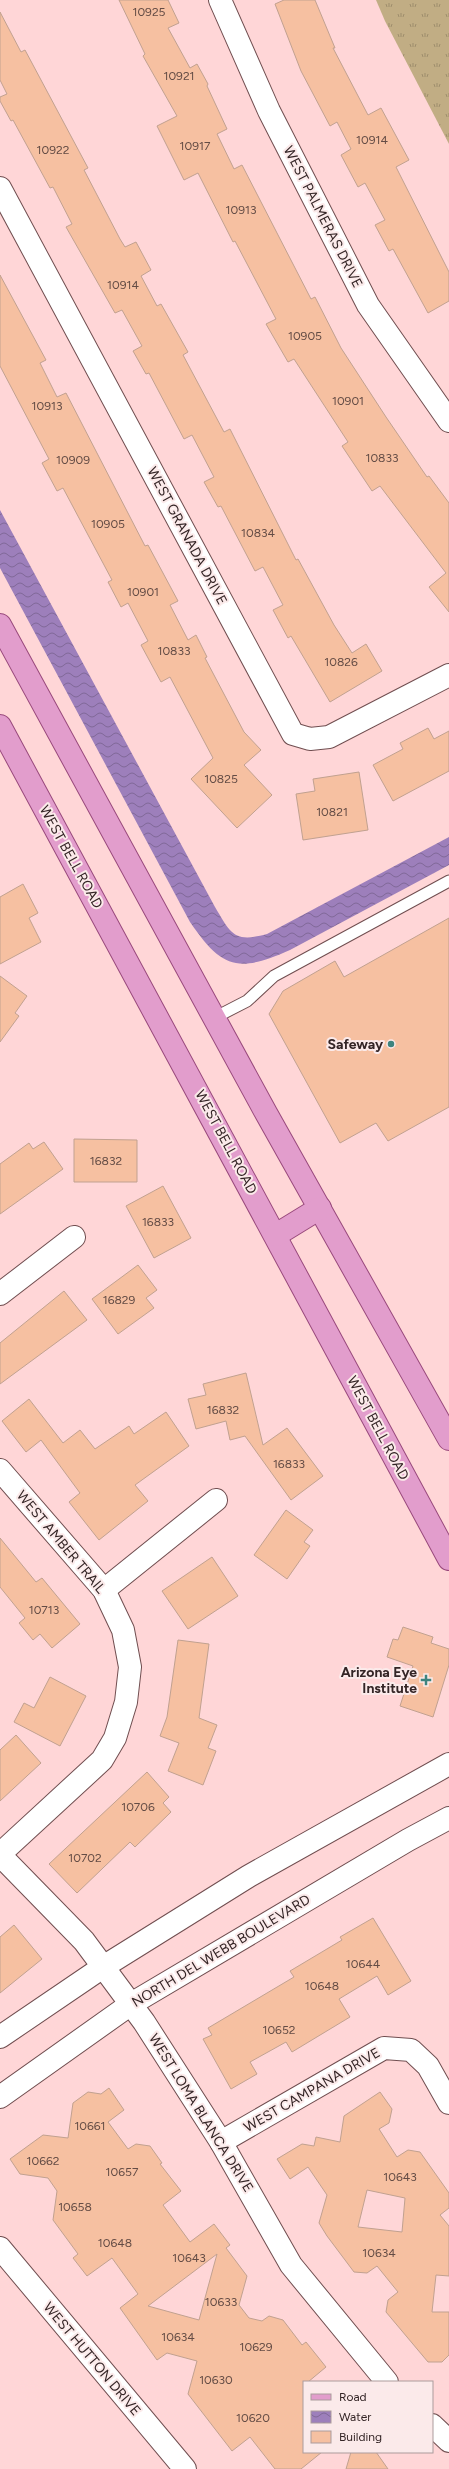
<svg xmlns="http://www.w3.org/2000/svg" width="449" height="2469" font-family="Figtree,sans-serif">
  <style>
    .grass { fill: url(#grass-tufts) }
    .water { fill: url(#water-waves) }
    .building { fill: #f6c0a1; stroke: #c1a190; fill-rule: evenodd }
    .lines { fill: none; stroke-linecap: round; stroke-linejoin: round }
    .lane-casing { stroke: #704e50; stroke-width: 13 }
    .street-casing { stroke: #704e50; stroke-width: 24 }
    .secondary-casing { stroke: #704e50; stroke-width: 24 }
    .primary-casing { stroke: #99497c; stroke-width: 24 }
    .lane { stroke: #fff; stroke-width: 11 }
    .street { stroke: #fff; stroke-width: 22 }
    .secondary { stroke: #fff; stroke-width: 22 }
    .primary { stroke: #e29dcc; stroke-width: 22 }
    .poi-dot { fill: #3d847e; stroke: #fbeaea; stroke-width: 1.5 }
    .labels { text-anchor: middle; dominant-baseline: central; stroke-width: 4; stroke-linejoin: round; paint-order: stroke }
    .number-label { font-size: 12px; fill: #644c45 }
    .street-label { font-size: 14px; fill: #342526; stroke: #fbeaea }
    .poi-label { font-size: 14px; font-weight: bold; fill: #342526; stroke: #fbeaea; text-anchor: end }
  </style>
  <defs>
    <pattern id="grass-tufts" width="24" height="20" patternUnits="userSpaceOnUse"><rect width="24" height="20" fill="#c1ad84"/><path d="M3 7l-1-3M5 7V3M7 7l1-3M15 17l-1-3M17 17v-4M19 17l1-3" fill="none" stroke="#9e8d6c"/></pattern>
    <pattern id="water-waves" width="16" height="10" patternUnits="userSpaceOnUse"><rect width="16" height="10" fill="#9d7fbb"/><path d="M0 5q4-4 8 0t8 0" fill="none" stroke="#816898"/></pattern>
  </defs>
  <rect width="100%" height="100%" fill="#ffd6d7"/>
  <path class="grass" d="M376,0H449V144L385,21Z"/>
  <path class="water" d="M0,510L215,907C231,934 234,943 267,934L449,837V865L290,950C238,973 222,969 190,922L0,568Z"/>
  <g class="building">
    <path d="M119,0H168L179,23L168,28L190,68L197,64L208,84L207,86L227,129L217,134L234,169L242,165L311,299L315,297L341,348L386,417L427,477L429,476L449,503V612L429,587L446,573L380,486L372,491L342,446L348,442L294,359L288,362L266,324L276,319L235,241L233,242L198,173L184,180L157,126L177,116L143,56L145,54Z"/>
    <path d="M284,0H315L335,48H333L368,115L381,108L409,160L396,167L449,272V301L428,313L393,249L389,251L375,225L385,220L365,183L358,187L341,155L351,149L337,122L330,126L301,71L275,4Z"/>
    <path d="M0,12L21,52L25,50L88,168L84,170L120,239L125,247L136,242L151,270L141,276L157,306L161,304L188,352L183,355L224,432L230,429L296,560L298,559L334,625L352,653L366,644L382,671L330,702L291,636L288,638L273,610L283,605L263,567L255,571L221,506L218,507L204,482L214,477L192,435L184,439L149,373L146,374L133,351L142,346L122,310L115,313L66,227L72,224L53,187L50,188L13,120L11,121L0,101V97L7,94L0,80Z"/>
    <path d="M0,275L46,360L40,363L57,397L66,393L145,546L148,545L178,601L170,605L188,640L196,635L207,657L205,658L244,732L261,750L244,765L272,795L237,828L191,779L213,758L170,677L161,682L141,645L148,641L128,603L121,607L108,582L112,580L63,488L57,491L42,463L49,459L0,366Z"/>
    <path d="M428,728L434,739L449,731V771L393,801L373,765L403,749L400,743Z"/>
    <path d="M359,772L368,830L303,840L296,794L315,791L313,779Z"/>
    <path d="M23,884L38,913L29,918L41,942L0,964V897Z"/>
    <path d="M449,918V1107L388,1141L376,1123L340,1143L269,1014L283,991L335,961L344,977Z"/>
    <path d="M0,976L27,996L15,1013L19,1016L0,1042Z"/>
    <path d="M74,1139L137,1140V1182H74Z"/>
    <path d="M44,1142L63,1169L0,1214V1164L29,1143L33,1149Z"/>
    <path d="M163,1186L191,1238L154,1258L126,1206Z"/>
    <path d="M138,1265L157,1290L146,1298L154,1308L118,1334L92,1299Z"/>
    <path d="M64,1291L87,1320L0,1384V1343Z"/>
    <path d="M246,1373L263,1445L287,1428L323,1476L291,1500L245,1436L230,1440L226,1421L196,1429L188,1399L206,1395L203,1384Z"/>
    <path d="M29,1399L63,1443L80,1430L95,1449L129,1426L134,1434L166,1412L189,1446L135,1485L148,1501L99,1540L69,1502L80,1493L41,1440L26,1452L2,1421Z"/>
    <path d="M286,1510L313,1530L304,1542L310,1546L287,1579L254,1555Z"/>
    <path d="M0,1538L36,1582L42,1578L80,1624L52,1648L40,1634L33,1640L19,1623L25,1618L0,1587Z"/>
    <path d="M212,1557L238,1596L188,1629L162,1591Z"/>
    <path d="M403,1627L433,1637L431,1643L449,1649V1665L433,1717L400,1706L413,1666L387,1657L393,1639L398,1640Z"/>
    <path d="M178,1640L209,1644L199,1718L217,1725L208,1748L216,1751L203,1785L168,1771L179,1743L160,1736L167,1717Z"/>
    <path d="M50,1677L86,1696L60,1746L14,1722L24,1703L34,1708Z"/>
    <path d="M16,1735L41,1763L0,1801V1750Z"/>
    <path d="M147,1772L169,1797L163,1803L171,1812L135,1847L130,1842L77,1893L49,1864Z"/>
    <path d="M373,1918L411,1981L388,1995L377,1976L339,1999L350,2017L292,2052L286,2042L250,2062L257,2074L231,2089L203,2039L212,2035L208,2028L294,1977L290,1971L342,1940L340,1937Z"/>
    <path d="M14,1925L42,1959L0,1993V1937Z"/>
    <path d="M109,2088L124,2110L108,2122L128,2149L136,2144L150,2146L162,2163L160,2164L181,2191L163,2205L190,2242L214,2224L230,2245L226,2248L247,2276L239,2305L249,2318L262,2321L269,2316L283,2320L302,2345L306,2342L326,2367L308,2382H304V2452H322L301,2469H275L250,2437L232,2451L188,2394L197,2361L167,2353L157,2360L120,2308L138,2294L112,2258L87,2276L73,2258L78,2254L53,2220L57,2191L48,2178L20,2174L10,2159L43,2135L68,2138L73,2103L88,2092L101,2094ZM217,2254L199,2320L148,2306Z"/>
    <path d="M380,2092L392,2109L389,2123L379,2129L397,2157L408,2150L420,2152L449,2193V2208L440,2215L449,2226V2276L436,2275L432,2312H449V2355L442,2362H428L386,2312L388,2300L398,2292L377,2266L367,2273L354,2272L327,2236L319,2223L327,2195L308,2167L290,2179L277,2159L302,2144L314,2146L316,2137L340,2142L344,2116ZM367,2190L405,2198L402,2232L358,2227Z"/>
    <path d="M351,2452H376L388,2469H346Z"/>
  </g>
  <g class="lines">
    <g class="lane-casing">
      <path id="lane" d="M214,1018L247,1001L274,976L449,881"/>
    </g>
    <g class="street-casing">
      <g id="street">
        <path d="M220,0L269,111L368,305L449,421"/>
        <path d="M0,188L293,734L310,739L329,737L449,675"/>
        <path d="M0,1294L74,1237"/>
        <path d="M0,1470L104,1590L123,1630L130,1667L126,1702L115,1738L102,1760L0,1854"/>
        <path d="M104,1590L216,1500"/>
        <path d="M0,1855L84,1941L144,2022L221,2142L291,2265L387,2382"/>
        <path d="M221,2142L384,2048L411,2050L428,2066L449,2103"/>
        <path d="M432,2425L449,2441"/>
      </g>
    </g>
    <g class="secondary-casing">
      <g id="secondary">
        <path d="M0,2037L103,1967L249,1876L449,1764"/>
        <path d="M0,2097L131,2004L408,1840L449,1818"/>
        <path d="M0,2248L185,2469"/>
      </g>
    </g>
    <g class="primary-casing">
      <g id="primary">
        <path d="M0,625L266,1113L449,1439"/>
        <path d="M0,726L449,1559"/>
        <path d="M276,1235L320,1208"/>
      </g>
    </g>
    <use href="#lane" class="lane"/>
    <use href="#street" class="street"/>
    <use href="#secondary" class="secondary"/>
    <use href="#primary" class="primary"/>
  </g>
  <g class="poi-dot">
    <circle cx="391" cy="1044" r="4"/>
    <path d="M424 1674h4v4h4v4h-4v4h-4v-4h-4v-4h4z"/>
  </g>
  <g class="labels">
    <g class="number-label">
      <text x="149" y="12">10925</text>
      <text x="179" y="76">10921</text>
      <text x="372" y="140">10914</text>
      <text x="195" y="146">10917</text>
      <text x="53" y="150">10922</text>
      <text x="241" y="210">10913</text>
      <text x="123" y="285">10914</text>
      <text x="305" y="336">10905</text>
      <text x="348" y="401">10901</text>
      <text x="47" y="406">10913</text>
      <text x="382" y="458">10833</text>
      <text x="73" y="460">10909</text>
      <text x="108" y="524">10905</text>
      <text x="258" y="533">10834</text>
      <text x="143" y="592">10901</text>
      <text x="174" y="651">10833</text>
      <text x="341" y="662">10826</text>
      <text x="221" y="779">10825</text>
      <text x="332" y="812">10821</text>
      <text x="106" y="1161">16832</text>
      <text x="158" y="1222">16833</text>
      <text x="119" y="1300">16829</text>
      <text x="223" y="1410">16832</text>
      <text x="289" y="1464">16833</text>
      <text x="44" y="1610">10713</text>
      <text x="138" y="1807">10706</text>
      <text x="85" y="1858">10702</text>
      <text x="363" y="1964">10644</text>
      <text x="322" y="1986">10648</text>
      <text x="279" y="2030">10652</text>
      <text x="90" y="2126">10661</text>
      <text x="43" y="2161">10662</text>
      <text x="122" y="2172">10657</text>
      <text x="400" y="2177">10643</text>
      <text x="75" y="2207">10658</text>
      <text x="115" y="2243">10648</text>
      <text x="379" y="2253">10634</text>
      <text x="189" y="2258">10643</text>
      <text x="221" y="2302">10633</text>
      <text x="178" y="2337">10634</text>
      <text x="256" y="2347">10629</text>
      <text x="216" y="2380">10630</text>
      <text x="253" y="2418">10620</text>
    </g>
    <g class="street-label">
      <text transform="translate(323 217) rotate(63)">WEST PALMERAS DRIVE</text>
      <text transform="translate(187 536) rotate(62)">WEST GRANADA DRIVE</text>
      <text transform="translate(71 857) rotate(61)">WEST BELL ROAD</text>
      <text transform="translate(226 1142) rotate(62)">WEST BELL ROAD</text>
      <text transform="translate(378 1428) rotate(62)">WEST BELL ROAD</text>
      <text transform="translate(61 1542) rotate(50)">WEST AMBER TRAIL</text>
      <text transform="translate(221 1951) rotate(-31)">NORTH DEL WEBB BOULEVARD</text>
      <text transform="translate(312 2090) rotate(-30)">WEST CAMPANA DRIVE</text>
      <text transform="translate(201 2113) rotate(58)">WEST LOMA BLANCA DRIVE</text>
      <text transform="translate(92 2359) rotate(50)">WEST HUTTON DRIVE</text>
    </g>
    <g class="poi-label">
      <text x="383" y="1044">Safeway</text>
      <text x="417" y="1672">Arizona Eye<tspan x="417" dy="16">Institute</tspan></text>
    </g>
  </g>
  <rect x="303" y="2381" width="130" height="72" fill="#fbeaea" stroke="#ab9b9c"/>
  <rect x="311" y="2394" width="20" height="6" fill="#e29dcc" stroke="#ab9b9c"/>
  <text x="339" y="2401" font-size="12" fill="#342526">Road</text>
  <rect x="311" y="2411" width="20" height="12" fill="url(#water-waves)" stroke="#ab9b9c"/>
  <text x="339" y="2421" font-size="12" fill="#342526">Water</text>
  <rect x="311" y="2431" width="20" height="12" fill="#f6c0a1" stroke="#ab9b9c"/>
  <text x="339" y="2441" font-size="12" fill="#342526">Building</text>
</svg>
